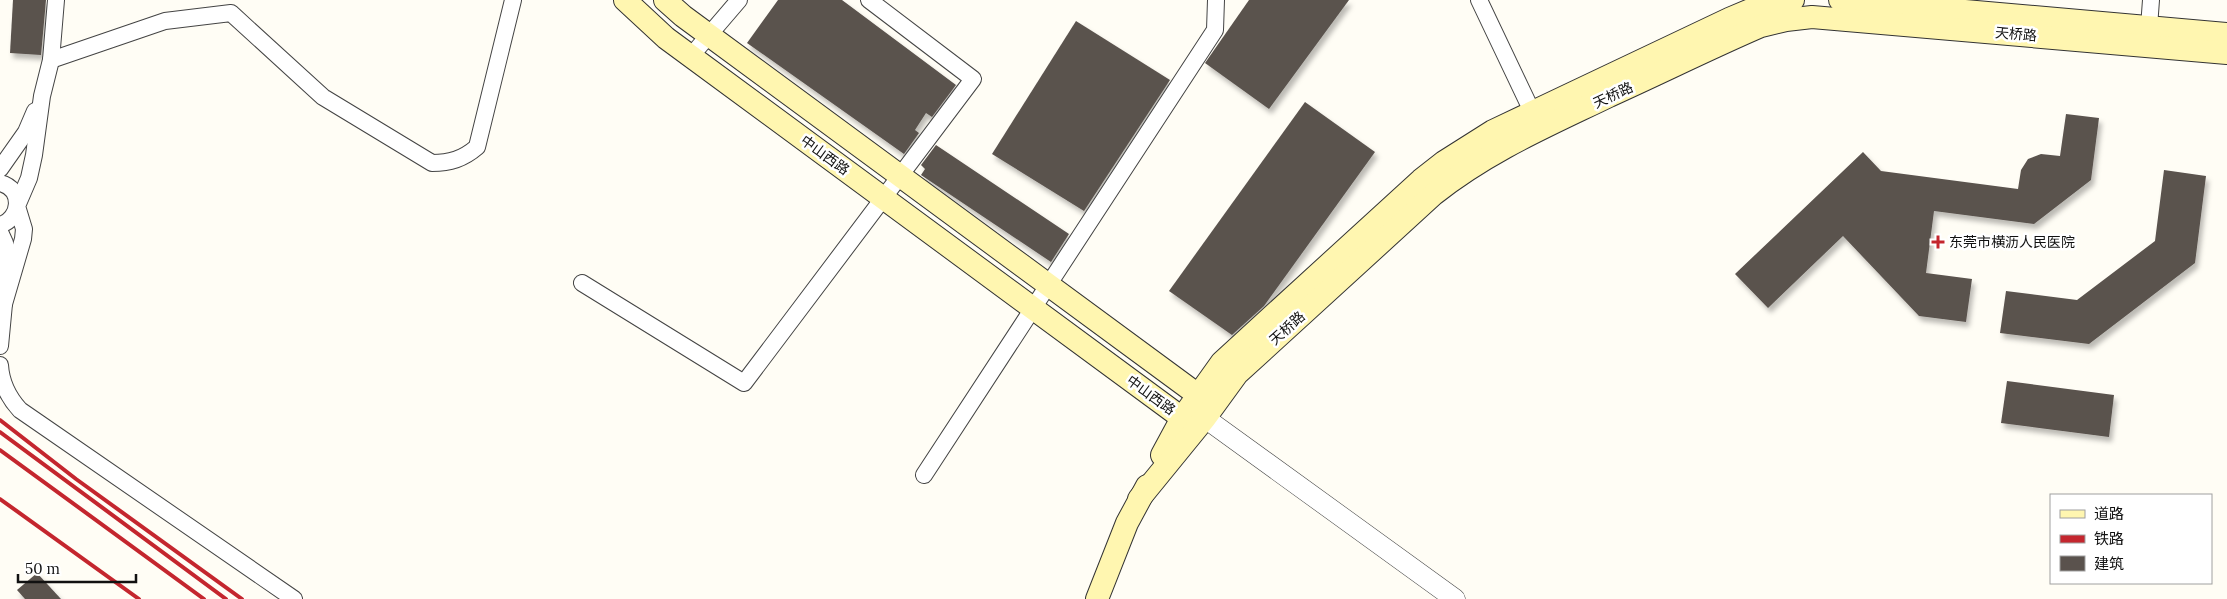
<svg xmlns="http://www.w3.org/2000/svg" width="2227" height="599" font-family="Lora,'Noto Sans SC',serif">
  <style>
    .building { fill: #5a524d; filter: url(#shadow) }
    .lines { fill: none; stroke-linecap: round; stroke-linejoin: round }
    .minor-casing { stroke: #444; stroke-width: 18 }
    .tertiary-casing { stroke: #444; stroke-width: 21 }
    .secondary-casing { stroke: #333; stroke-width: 24 }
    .minor { stroke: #fff; stroke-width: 16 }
    .tertiary { stroke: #fff; stroke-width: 20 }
    .secondary { stroke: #fff6b0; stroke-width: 22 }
    .rail { stroke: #c4262e; stroke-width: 4 }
    .poi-dot { fill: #c4262e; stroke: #fff; stroke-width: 2 }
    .labels { text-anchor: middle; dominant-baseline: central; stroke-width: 5; stroke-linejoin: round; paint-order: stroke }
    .street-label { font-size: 14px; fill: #111; stroke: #fff }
    .poi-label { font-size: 14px; fill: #111; stroke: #fff; text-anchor: start }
  </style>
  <defs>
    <filter id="shadow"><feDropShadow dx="3" dy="5" stdDeviation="2.5" flood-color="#0004"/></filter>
  </defs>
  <rect width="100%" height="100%" fill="#fffdf5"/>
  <g class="building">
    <path d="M13,0H46L41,55L10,53Z"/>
    <path d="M778,0H842L956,85L932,117L926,113L915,130L919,133L904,154L747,43Z"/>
    <path d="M1249,0H1349L1269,109L1205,63Z"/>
    <path d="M1076,21L1170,80L1084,211L992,154Z"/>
    <path d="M1305,102L1375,152L1264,306L1232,335L1169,291Z"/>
    <path d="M2066,114L2099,118L2091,180L2034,224L1934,211L1926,273L1972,279L1966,322L1919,316L1843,236L1768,308L1735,274L1863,152L1881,171L2018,189L2021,170L2028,159L2041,154L2060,156Z"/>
    <path d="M936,145L1069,234L1051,262L921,175L925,169L921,165Z"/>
    <path d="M2164,170L2206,176L2195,263L2089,344L2000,333L2006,291L2077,300L2155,241Z"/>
    <path d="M2007,381L2114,395L2109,437L2001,423Z"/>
    <path d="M37,573L61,599H25L17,590Z"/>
  </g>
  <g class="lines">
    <g class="minor-casing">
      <g id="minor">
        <path d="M1479,0L1537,122"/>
        <path d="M2149,27L2151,0"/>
        <path d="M691,56L739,0"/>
        <path d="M51,60L165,21L231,13L323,97L432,163C450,163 463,159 477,147L513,0"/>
        <path d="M0,169L26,132L35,111"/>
        <path d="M0,183C24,189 21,219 0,225"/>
        <path d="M0,232L5,243L6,252L4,304L0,346"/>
        <path d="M582,283L744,383L973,79L869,0"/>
        <path d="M4,304L23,239L24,229L17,206L29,178L34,155L42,96L51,60L56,0"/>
        <path d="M0,365C1,382 9,398 20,410L294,599"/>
        <path d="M924,475L1215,30L1216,0"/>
      </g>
    </g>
    <g class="tertiary-casing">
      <path id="tertiary" d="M1205,418L1455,599"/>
    </g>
    <g class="secondary-casing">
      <g id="secondary">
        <path d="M625,0L666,38L1182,418H1197"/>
        <path d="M665,0L683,16L1198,395L1202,409"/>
        <path d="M1840,0L2227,34"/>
        <path d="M1162,455L1182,418L1222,362L1421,180L1444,162L1493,131L1729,19L1755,8L1793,0"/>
        <path d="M1139,499L1205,418L1237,374L1434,194C1488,151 1547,126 1609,96C1660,73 1710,48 1761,26L1786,20L1812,17L2227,53"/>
        <path d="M1097,599L1127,523L1147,486"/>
      </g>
    </g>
    <use href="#minor" class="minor"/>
    <use href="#tertiary" class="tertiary"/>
    <use href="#secondary" class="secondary"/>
    <g class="rail">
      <path d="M0,420L76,479L242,599"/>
      <path d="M0,432L226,599"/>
      <path d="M0,450L204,599"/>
      <path d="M0,499L139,599"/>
    </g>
  </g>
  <path class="poi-dot" d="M1935.5 234.5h5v5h5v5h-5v5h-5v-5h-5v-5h5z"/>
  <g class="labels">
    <g class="street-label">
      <text transform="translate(2016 34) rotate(5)">天桥路</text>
      <text transform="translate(1613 95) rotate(-25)">天桥路</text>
      <text transform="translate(825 155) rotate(36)">中山西路</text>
      <text transform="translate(1287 328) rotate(-42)">天桥路</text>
      <text transform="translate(1151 395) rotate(36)">中山西路</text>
    </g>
    <g class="poi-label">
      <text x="1949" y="242">东莞市横沥人民医院</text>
    </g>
  </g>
  <rect x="2050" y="494" width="162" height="90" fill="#ffffff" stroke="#a0a0a0"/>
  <rect x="2060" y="510" width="25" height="8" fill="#fff6b0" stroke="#a0a0a0"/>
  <text x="2094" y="519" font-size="15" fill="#111111">道路</text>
  <rect x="2060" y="535" width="25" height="8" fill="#c4262e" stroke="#a0a0a0"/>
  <text x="2094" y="544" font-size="15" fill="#111111">铁路</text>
  <rect x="2060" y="556" width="25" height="15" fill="#5a524d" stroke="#a0a0a0"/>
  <text x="2094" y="569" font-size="15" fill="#111111">建筑</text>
  <path d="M18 574v8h118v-8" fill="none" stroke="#111111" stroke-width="2.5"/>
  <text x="25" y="574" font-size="15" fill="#111111" stroke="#ffffff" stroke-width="4" paint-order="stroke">50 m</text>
</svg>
